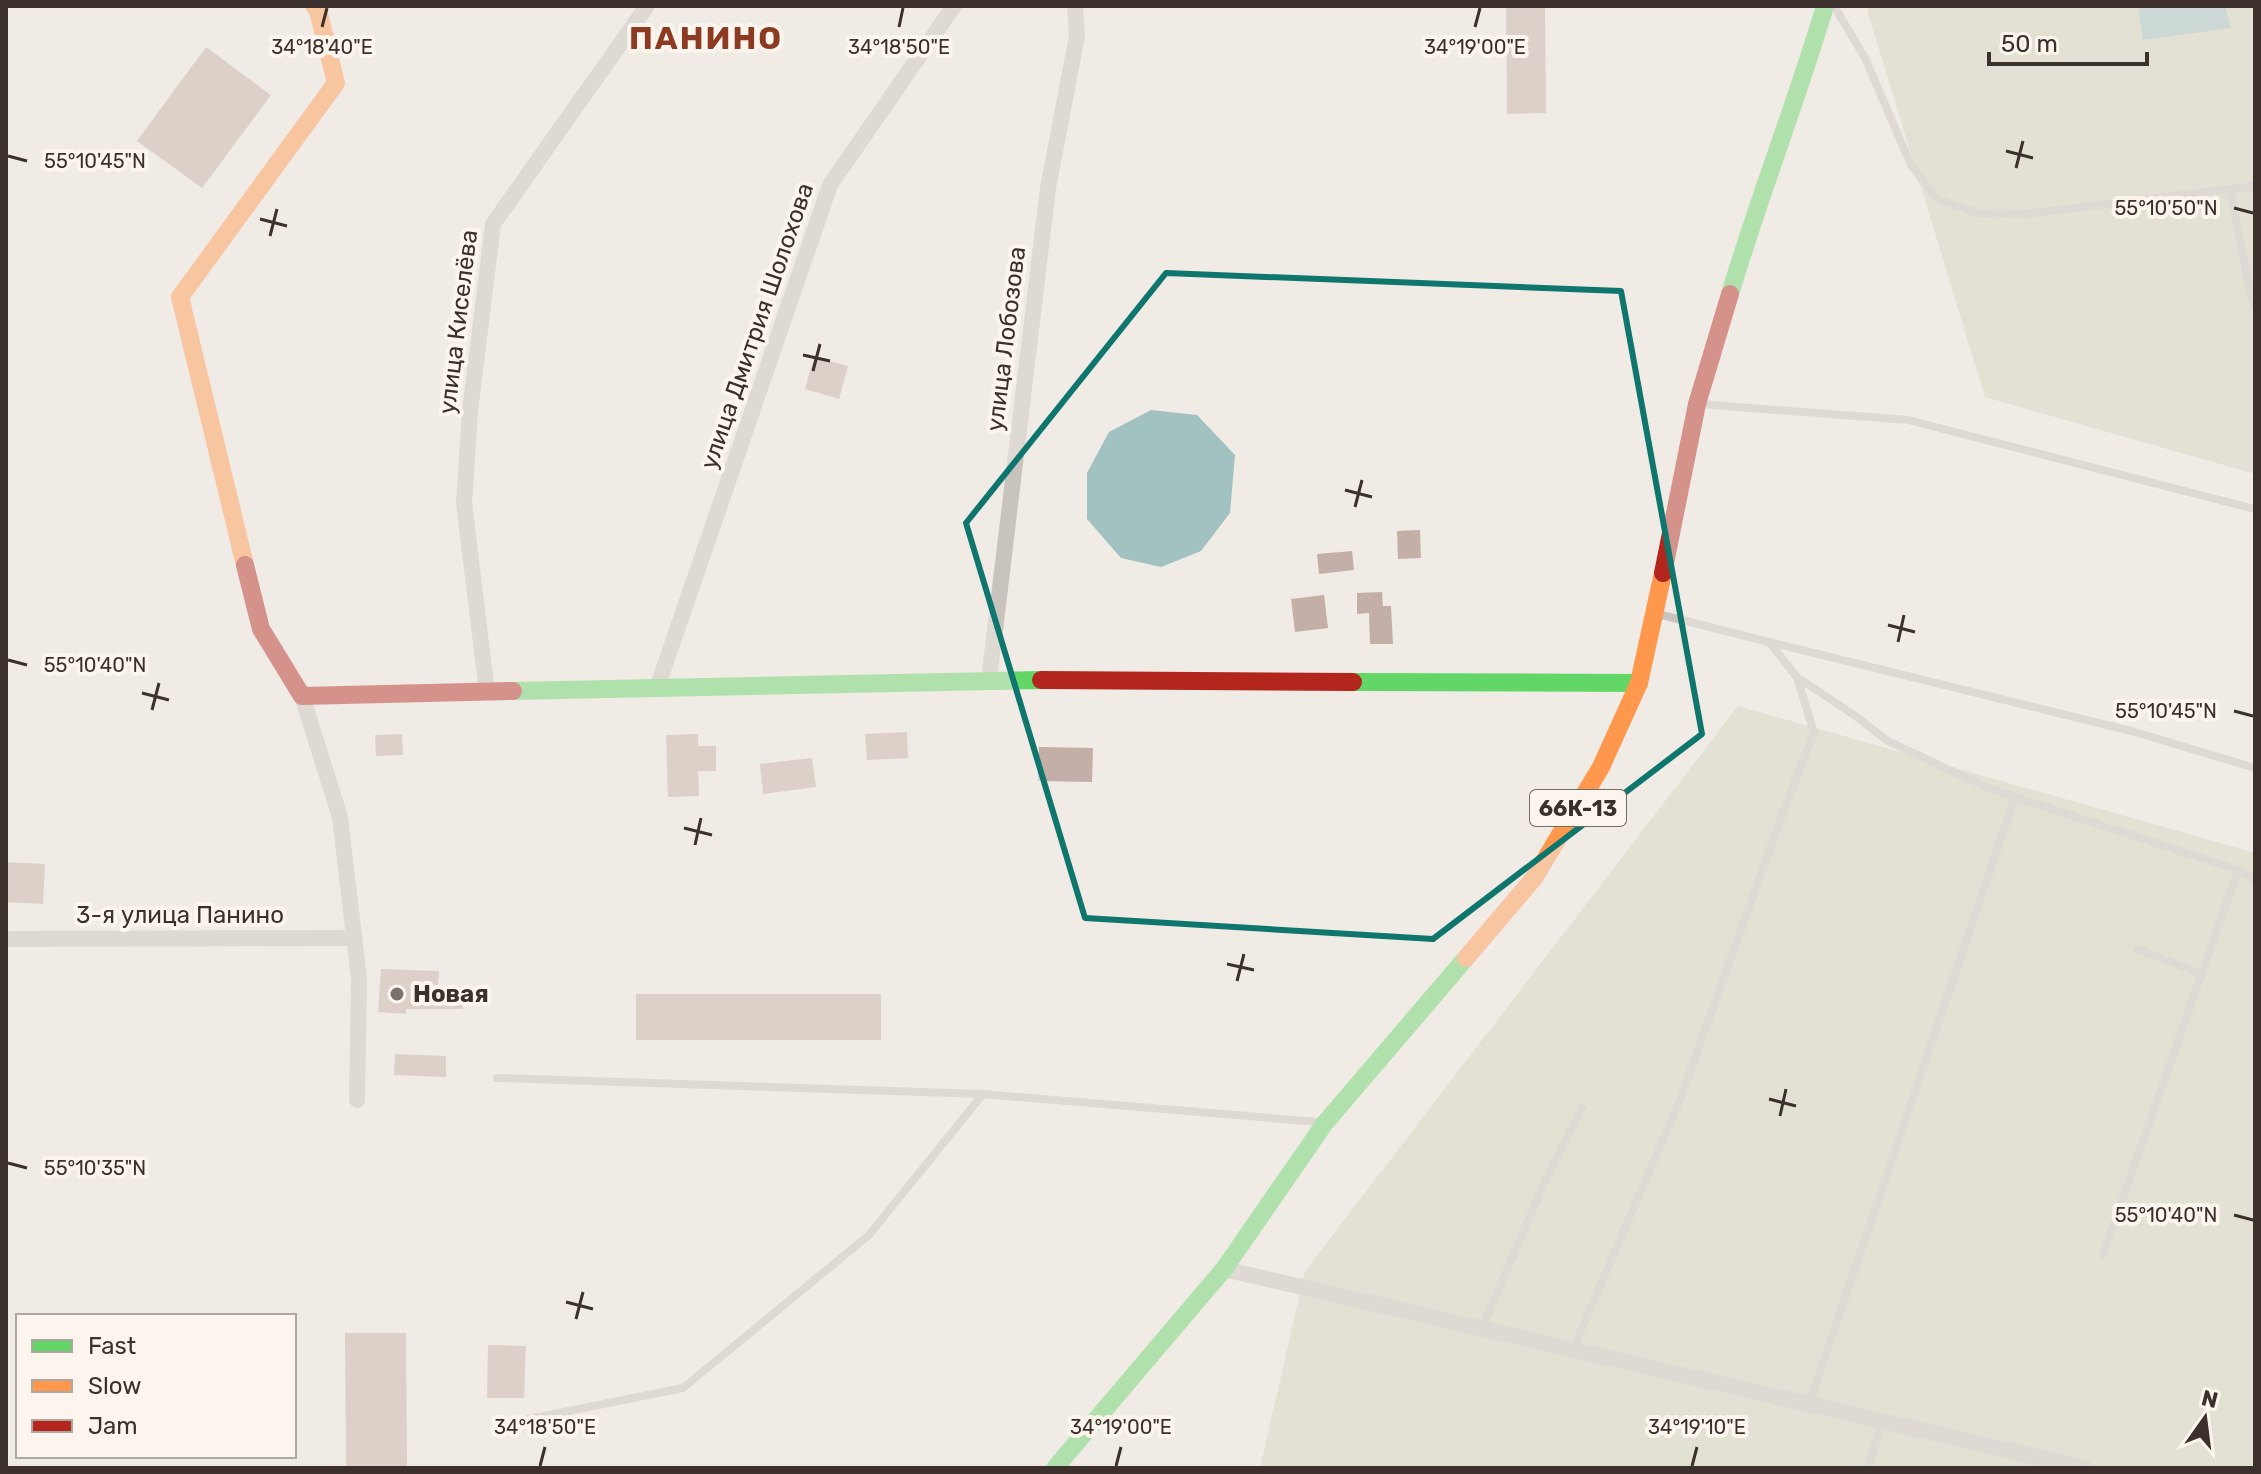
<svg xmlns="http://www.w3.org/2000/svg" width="2261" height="1474" font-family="Rubik,sans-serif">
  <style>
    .green { fill: #d1d6bf }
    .water { fill: #a1c2c1 }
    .building { fill: #c3afa7 }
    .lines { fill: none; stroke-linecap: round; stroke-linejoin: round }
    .lane { stroke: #c9c3be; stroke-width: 8 }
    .street { stroke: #c9c3be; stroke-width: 16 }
    .fast { stroke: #63d668; stroke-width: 18 }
    .slow { stroke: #ff974d; stroke-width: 18 }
    .jam { stroke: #b3261e; stroke-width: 18 }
    .marked { fill: none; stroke: #0f766e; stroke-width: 6; stroke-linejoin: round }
    .ticks { fill: none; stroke: #3b302b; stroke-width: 3 }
    .poi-dot { fill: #7a716c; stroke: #fbf5ee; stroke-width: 3 }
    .labels { text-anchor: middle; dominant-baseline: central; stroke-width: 8; stroke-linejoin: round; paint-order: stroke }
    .shield { fill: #fbf5ee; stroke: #756b66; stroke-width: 2 }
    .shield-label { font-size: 22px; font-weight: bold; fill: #3b302b }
    .street-label { font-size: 24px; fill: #3b302b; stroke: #fbf5ee }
    .poi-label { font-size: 24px; font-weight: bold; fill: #3b302b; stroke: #fbf5ee; text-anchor: start }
    .district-label { font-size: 32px; font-weight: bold; letter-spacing: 2px; fill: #8c3b22; stroke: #fbf5ee }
    .ticks-label { font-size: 20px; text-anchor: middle; fill: #3b302b; stroke: #fbf5ee; stroke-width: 8; stroke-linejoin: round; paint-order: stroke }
  </style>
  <rect width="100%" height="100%" fill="#f0ebe5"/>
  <g class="green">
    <path d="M1869,6H2255V474L1985,397L1868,13Z"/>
    <path d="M1738,706L2255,853V1468H1260L1305,1271Z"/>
  </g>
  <g class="water">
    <path d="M2138,6H2225L2231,28L2143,40Z"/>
    <path d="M1151,410L1197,415L1235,455L1230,513L1201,551L1161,567L1121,558L1087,519V473L1109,432Z"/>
  </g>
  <g class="building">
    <path d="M1506,6H1545L1546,113L1507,114Z"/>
    <path d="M206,47L271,95L202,188L137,141Z"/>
    <path d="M814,357L848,366L839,399L805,389Z"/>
    <path d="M1420,530L1421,558L1398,559L1397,531Z"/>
    <path d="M1352,551L1354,570L1319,574L1317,554Z"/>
    <path d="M1382,592L1383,606H1391L1393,644H1370L1369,613L1357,614V593Z"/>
    <path d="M1324,595L1328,628L1295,632L1291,599Z"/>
    <path d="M907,732L908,758L867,760L865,734Z"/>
    <path d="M402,734L403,755L376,756L375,735Z"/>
    <path d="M698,734V746H716V771H698L699,796L668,797L666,735Z"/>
    <path d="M1039,747L1093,748L1092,782L1038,781Z"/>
    <path d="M812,758L816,787L763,794L760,764Z"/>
    <path d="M6,862L45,864L43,904L6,902Z"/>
    <path d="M381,969L439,971L438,986H463V1009H406V1014L378,1012Z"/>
    <rect x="636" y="994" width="245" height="46"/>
    <path d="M395,1054L446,1056V1077L394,1075Z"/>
    <path d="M345,1333H406L407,1468H346Z"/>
    <path d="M488,1345L526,1346L524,1398H487Z"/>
  </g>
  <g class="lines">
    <g class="lane">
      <path d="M1834,6L1865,58L1911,165L1937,199L1977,213L2026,214L2255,186"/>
      <path d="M2230,190L2251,296L2255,306"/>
      <path d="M1700,404L1908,420L2255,509"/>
      <path d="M1658,614L1769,642L1797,677L1854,715L1888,741L1988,788L2238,870L2255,879"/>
      <path d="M1769,642L2135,732L2255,768"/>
      <path d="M2137,949L2202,974"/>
      <path d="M497,1078L983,1094L1319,1122"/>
      <path d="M2103,1255L2238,870"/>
      <path d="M1482,1328L1545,1181L1582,1108"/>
      <path d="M1573,1349L1680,1100L1785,807L1814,733L1797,677"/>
      <path d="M1809,1404L2015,797"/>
      <path d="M509,1423L683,1388L869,1235L983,1094"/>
      <path d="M1868,1468L1882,1422"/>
    </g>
    <g class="street">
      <path d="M989,680L1048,188L1077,36L1075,6"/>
      <path d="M657,688L830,185L954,6"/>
      <path d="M487,692L464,503L470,411L493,224L647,6"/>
      <path d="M302,696L340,817L359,979L357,1100"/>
      <path d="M6,939L354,938"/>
      <path d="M1224,1269L2085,1468"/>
    </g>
    <g class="fast">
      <path d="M1730,294C1759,197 1796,103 1825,6"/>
      <path d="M1353,682L1639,683"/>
      <path d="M513,691L1041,680"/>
      <path d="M1055,1468L1224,1269L1325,1123L1466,958"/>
    </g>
    <g class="slow">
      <path d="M245,565L180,297L336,83L318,10L314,6"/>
      <path d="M1466,958L1534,878L1601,767L1639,683L1663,573"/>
    </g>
    <g class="jam">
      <path d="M245,565L261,629L302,696L513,691"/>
      <path d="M1663,573L1697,404L1730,294"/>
      <path d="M1041,680L1353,682"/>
    </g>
  </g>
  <path d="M0 0H2261V1474H0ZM1166,273L1621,291L1702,734L1433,939L1085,918L966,523Z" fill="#f0ebe5" fill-opacity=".55" fill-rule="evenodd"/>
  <path class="marked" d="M1166,273L1621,291L1702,734L1433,939L1085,918L966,523Z"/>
  <path class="ticks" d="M322,27L327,8M899,27L903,8M1475,27L1480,8M2006,151L2033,158M8,156L27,161M2016,168L2023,141M2234,208L2253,213M260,219L287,226M270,236L277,209M803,355L830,361M813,371L820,344M1345,490L1372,497M1355,507L1362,480M1888,625L1915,632M1898,642L1904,615M8,660L27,665M142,693L169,700M152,710L159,683M2234,711L2253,716M684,828L712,835M695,845L701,818M1227,964L1254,970M1237,981L1244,954M1769,1099L1796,1106M1780,1116L1786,1089M8,1163L27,1168M2234,1215L2253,1220M566,1302L593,1309M576,1319L583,1292M540,1466L545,1447M1116,1466L1121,1447M1692,1466L1697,1447"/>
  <circle class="poi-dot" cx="397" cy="994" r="8"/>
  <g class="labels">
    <rect class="shield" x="1530" y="790" width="96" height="36" rx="6"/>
    <g class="shield-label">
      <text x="1578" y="808">66К-13</text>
    </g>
    <g class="street-label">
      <text transform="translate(458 322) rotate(-83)">улица Киселёва</text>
      <text transform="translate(757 326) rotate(-71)">улица Дмитрия Шолохова</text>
      <text transform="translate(1006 339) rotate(-83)">улица Лобозова</text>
      <text x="180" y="915">3-я улица Панино</text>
    </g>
    <g class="poi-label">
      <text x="413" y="994">Новая</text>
    </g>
    <g class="district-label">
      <text x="706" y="38">ПАНИНО</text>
    </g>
  </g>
  <g class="ticks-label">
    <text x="322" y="54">34°18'40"E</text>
    <text x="1475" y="54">34°19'00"E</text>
    <text x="899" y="54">34°18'50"E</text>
    <text x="95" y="168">55°10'45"N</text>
    <text x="2166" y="215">55°10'50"N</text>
    <text x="95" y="672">55°10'40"N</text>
    <text x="2166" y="718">55°10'45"N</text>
    <text x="95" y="1175">55°10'35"N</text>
    <text x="2166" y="1222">55°10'40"N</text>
    <text x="545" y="1434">34°18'50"E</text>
    <text x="1121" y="1434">34°19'00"E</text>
    <text x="1697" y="1434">34°19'10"E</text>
  </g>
  <rect width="2261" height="1474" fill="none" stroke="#3b302b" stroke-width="16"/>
  <rect x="16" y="1314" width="280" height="144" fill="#fbf5ee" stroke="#aea6a0" stroke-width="2"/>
  <rect x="32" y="1340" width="40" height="12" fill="#63d668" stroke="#aea6a0" stroke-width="2"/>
  <text x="88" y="1354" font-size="24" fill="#3b302b">Fast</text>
  <rect x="32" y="1380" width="40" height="12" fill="#ff974d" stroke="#aea6a0" stroke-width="2"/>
  <text x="88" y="1394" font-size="24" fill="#3b302b">Slow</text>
  <rect x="32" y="1420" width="40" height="12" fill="#b3261e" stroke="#aea6a0" stroke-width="2"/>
  <text x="88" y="1434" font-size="24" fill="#3b302b">Jam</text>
  <g transform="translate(2205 1418) rotate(14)" stroke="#fbf5ee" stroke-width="6" paint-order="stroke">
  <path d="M0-6L14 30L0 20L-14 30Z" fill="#3b302b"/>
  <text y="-12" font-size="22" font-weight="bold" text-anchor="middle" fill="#3b302b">N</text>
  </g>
  <path d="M1989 52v12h158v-12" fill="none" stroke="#3b302b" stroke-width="4"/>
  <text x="2001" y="52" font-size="24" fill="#3b302b" stroke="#fbf5ee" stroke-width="6" paint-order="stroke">50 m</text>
</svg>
